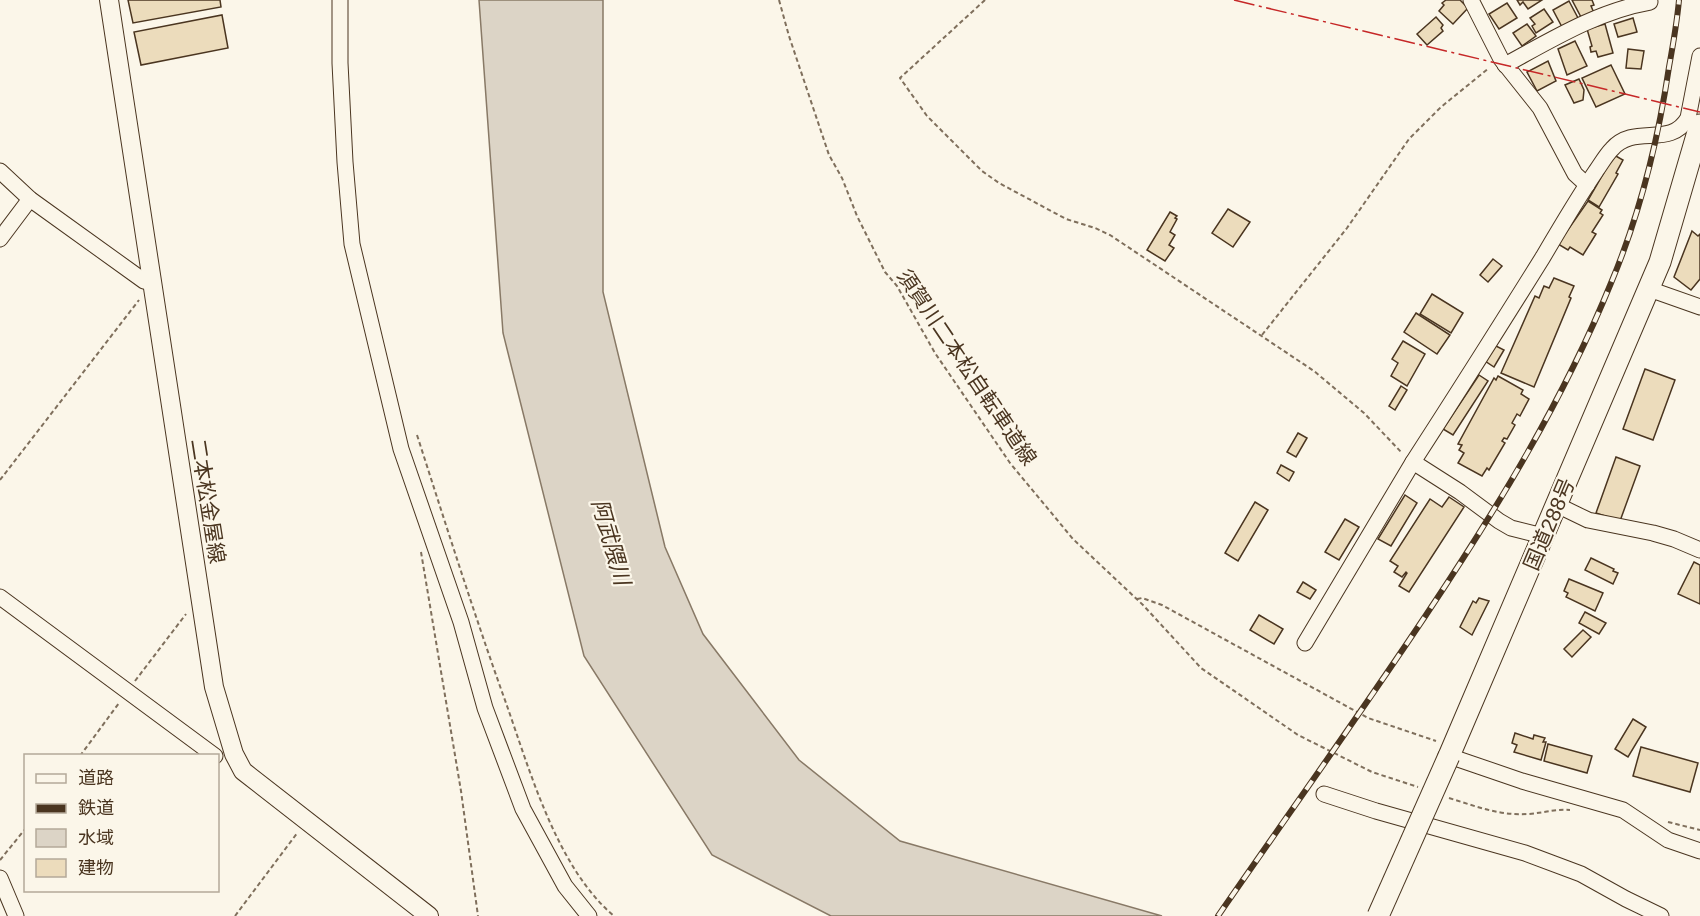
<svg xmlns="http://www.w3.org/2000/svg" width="1700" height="916" font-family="Arial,'Noto Sans JP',sans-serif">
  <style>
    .water { fill: #dcd4c6; stroke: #887966; stroke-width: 1.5 }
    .building { fill: #ecdcbc; stroke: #4a3520; stroke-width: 1.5 }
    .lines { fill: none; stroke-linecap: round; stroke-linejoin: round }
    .minor-casing { stroke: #4a3520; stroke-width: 17 }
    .major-casing { stroke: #4a3520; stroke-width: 20 }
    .highway-casing { stroke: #4a3520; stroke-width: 23 }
    .path { stroke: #7f6f5c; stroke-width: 2; stroke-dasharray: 4.5 3; stroke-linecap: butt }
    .minor { stroke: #fbf6e9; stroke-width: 15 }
    .major { stroke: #fbf6e9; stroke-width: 18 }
    .highway { stroke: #fbf6e9; stroke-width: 21 }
    .rail-casing { stroke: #4a3520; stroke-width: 6 }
    .rail { stroke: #fbf6e9; stroke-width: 4; stroke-dasharray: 11; stroke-linecap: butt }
    .highway-bridge-casing { stroke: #4a3520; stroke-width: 23; stroke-linecap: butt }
    .highway-bridge { stroke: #fbf6e9; stroke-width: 21 }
    .power { stroke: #c62828; stroke-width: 1.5; stroke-dasharray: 21 4.5 3 4.5; stroke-linecap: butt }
    .labels { text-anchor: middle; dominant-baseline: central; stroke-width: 4.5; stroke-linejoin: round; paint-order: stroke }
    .street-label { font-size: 21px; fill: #4a3520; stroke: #fbf6e9 }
    .water-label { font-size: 22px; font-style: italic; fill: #4a3520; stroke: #fbf6e9 }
  </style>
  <rect width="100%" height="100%" fill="#fbf6e9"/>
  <path class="water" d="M479,0H603V292L665,547L703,634L799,760L900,841L1162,916H831L712,855L584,656L503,333Z"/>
  <g class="building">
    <path d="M128,0H220L221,7L133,23Z"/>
    <path d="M1446,0H1460L1468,8L1453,24L1439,11L1444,5L1442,3Z"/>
    <path d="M1517,0H1542L1528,9L1523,2L1520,5Z"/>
    <path d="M1572,0H1592L1594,5L1591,6L1594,13L1582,19Z"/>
    <path d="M1569,1L1578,18L1562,27L1553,10Z"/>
    <path d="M1507,3L1517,18L1499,29L1489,14Z"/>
    <path d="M1544,9L1553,22L1536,33L1532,26L1535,24L1530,18Z"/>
    <path d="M222,15L228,48L141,65L134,32Z"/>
    <path d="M1436,17L1443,25L1441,28L1443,31L1427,45L1417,34Z"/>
    <path d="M1633,18L1637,32L1618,37L1614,24Z"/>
    <path d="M1527,24L1536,36L1522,46L1513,33Z"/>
    <path d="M1605,24L1613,53L1598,57L1596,51L1591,52L1590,47L1592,46L1587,29Z"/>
    <path d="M1575,41L1587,66L1567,75L1558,49Z"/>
    <path d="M1628,49L1644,51L1641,69L1626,68Z"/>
    <path d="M1548,61L1556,81L1537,91L1527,72Z"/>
    <path d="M1611,65L1625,94L1596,107L1582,78Z"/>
    <path d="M1579,79L1584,90L1583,100L1574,103L1565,85Z"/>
    <path d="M1614,155L1623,160L1616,173L1618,174L1599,207L1588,200Z"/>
    <path d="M1588,201L1602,210L1600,213L1603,215L1592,232L1596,234L1583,255L1570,247L1568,250L1558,244Z"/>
    <path d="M1228,209L1250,222L1233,247L1212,233Z"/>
    <path d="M1170,212L1177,216L1175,218L1177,219L1170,232L1175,235L1169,245L1174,248L1165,261L1147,250Z"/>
    <path d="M1692,231L1698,236L1700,234V279L1691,290L1674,277Z"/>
    <path d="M1493,259L1502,266L1488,282L1480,275Z"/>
    <path d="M1554,278L1574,286L1569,297L1571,298L1534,387L1501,373L1535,296L1539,298L1544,286L1549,288Z"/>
    <path d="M1432,294L1463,313L1451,333L1420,314Z"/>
    <path d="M1416,313L1450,335L1437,354L1404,332Z"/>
    <path d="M1403,341L1425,354L1407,386L1391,376L1398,363L1392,359Z"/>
    <path d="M1494,345L1504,350L1494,367L1485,361Z"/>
    <path d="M1645,369L1675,380L1653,440L1623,429Z"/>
    <path d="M1479,375L1488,381L1453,435L1443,429Z"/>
    <path d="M1498,376L1523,390L1521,394L1529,399L1520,416L1517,414L1512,423L1515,425L1507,439L1504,438L1502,441L1505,443L1489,470L1487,468L1482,476L1458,463L1464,453L1459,450L1462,445L1458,444L1494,378L1496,380Z"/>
    <path d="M1401,386L1407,390L1395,410L1389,406Z"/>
    <path d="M1298,433L1307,438L1296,457L1287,452Z"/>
    <path d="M1616,457L1640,466L1620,521L1596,513Z"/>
    <path d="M1281,465L1294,472L1289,481L1277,473Z"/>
    <path d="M1405,495L1417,503L1391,546L1378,539Z"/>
    <path d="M1449,497L1464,507L1409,592L1399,586L1407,573L1406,572L1402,577L1394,572L1398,566L1390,561L1430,499L1442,507Z"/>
    <path d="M1255,502L1268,510L1238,561L1225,553Z"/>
    <path d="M1345,519L1359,527L1339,560L1325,552Z"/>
    <path d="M1591,558L1614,569L1613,571L1618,573L1613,584L1585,570Z"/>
    <path d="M1694,562L1700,565V604L1678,594Z"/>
    <path d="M1569,579L1603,593L1595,611L1566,597L1568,593L1564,591Z"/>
    <path d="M1303,582L1316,590L1310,599L1297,592Z"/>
    <path d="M1479,598L1489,601L1472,635L1460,627L1473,601L1476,603Z"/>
    <path d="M1585,612L1606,623L1599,634L1579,623Z"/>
    <path d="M1259,615L1283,629L1274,644L1250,630Z"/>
    <path d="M1583,630L1591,637L1572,657L1564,649Z"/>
    <path d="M1633,719L1646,727L1628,757L1615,749Z"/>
    <path d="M1515,733L1533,739L1534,735L1545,738L1543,742H1546L1541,760L1514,752L1517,745L1512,743Z"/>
    <path d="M1548,744L1592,756L1587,773L1544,761Z"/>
    <path d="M1641,747L1698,763L1690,792L1633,776Z"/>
  </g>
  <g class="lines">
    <g class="minor-casing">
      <g id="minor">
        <path d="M340,0V63L345,162L352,244L401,449L461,622L485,708L523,809L565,886L589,916"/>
        <path d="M1471,0L1501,59L1540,108L1575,174L1587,185"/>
        <path d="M1505,65C1551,40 1598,11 1650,2"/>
        <path d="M0,171L30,199L144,281L152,283"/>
        <path d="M0,239L30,199"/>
        <path d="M1649,289L1700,307"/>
        <path d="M1413,462C1457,394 1500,326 1543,257C1560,228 1577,199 1596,171C1601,164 1606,155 1612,149C1635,123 1670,149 1688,118L1700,56"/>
        <path d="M1557,505L1588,520L1653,533L1674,539L1700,550"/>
        <path d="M0,597L215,756"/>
        <path d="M1305,643L1413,462L1460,492L1499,521L1511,528L1543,536"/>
        <path d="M1449,756L1522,781L1623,810L1668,840L1700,851"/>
        <path d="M1324,794L1376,811L1525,853L1581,874L1626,899L1661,916"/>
        <path d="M0,878L16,916"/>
      </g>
    </g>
    <g class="major-casing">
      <path id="major" d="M109,0L214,687L234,754L243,771L429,916"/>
    </g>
    <g class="highway-casing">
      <path id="highway" d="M1449,756L1660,262L1700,125"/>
    </g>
    <g class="path">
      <path d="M779,0L789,36L829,155L842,178L857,216L885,272L897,286L935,353L1010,463L1073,539L1143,605L1201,668L1298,735L1372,772L1418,787"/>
      <path d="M985,0L900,78L927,116L982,171L999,183L1066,219L1095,228L1110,235L1314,371L1364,413L1402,453"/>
      <path d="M1262,335L1347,228L1409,139L1441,107L1489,68"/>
      <path d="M417,435C446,525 474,614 506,703C530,771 557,868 614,916"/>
      <path d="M0,480L139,300"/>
      <path d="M421,552L461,791L478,916"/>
      <path d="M1137,599L1142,598L1162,605L1368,718L1436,741"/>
      <path d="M135,681L186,614"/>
      <path d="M80,756L119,703"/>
      <path d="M1449,798C1475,806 1500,816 1528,814C1543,813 1554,809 1570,810"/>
      <path d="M1668,822L1700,830"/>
      <path d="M0,860L26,828"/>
      <path d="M235,916L298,832"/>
    </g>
    <use href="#minor" class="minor"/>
    <use href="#major" class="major"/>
    <use href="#highway" class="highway"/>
    <g class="rail-casing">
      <path id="rail" d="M1218,916C1287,816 1358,717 1426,615C1496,510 1563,401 1611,283C1640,214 1658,141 1669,67C1673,45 1677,22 1679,0"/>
    </g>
    <use href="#rail" class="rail"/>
    <g class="highway-bridge-casing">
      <path id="highway-bridge" d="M1378,916L1449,756"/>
    </g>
    <use href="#highway-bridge" class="highway-bridge"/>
    <path class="power" d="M1234,0L1700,112"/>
  </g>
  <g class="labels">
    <g class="street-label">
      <text transform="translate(967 367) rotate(56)">須賀川二本松自転車道線</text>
      <text transform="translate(208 501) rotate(81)">二本松金屋線</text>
      <text transform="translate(1549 524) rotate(-67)">国道288号</text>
    </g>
    <g class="water-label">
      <text transform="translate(611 542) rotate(74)">阿武隈川</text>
    </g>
  </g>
  <rect x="24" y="754" width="195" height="138" fill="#fbf6e9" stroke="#b4a999" stroke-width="1.5"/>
  <rect x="36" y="774" width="30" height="9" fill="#fbf6e9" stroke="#b4a999" stroke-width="1.5"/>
  <text x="78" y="784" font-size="18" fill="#4a3520">道路</text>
  <rect x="36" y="804" width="30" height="9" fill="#4a3520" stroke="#b4a999" stroke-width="1.5"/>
  <text x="78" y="814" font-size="18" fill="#4a3520">鉄道</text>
  <rect x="36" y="829" width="30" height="18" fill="#dcd4c6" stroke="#b4a999" stroke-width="1.5"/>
  <text x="78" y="844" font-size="18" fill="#4a3520">水域</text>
  <rect x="36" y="859" width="30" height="18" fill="#ecdcbc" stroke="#b4a999" stroke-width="1.5"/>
  <text x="78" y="874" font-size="18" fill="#4a3520">建物</text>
</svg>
